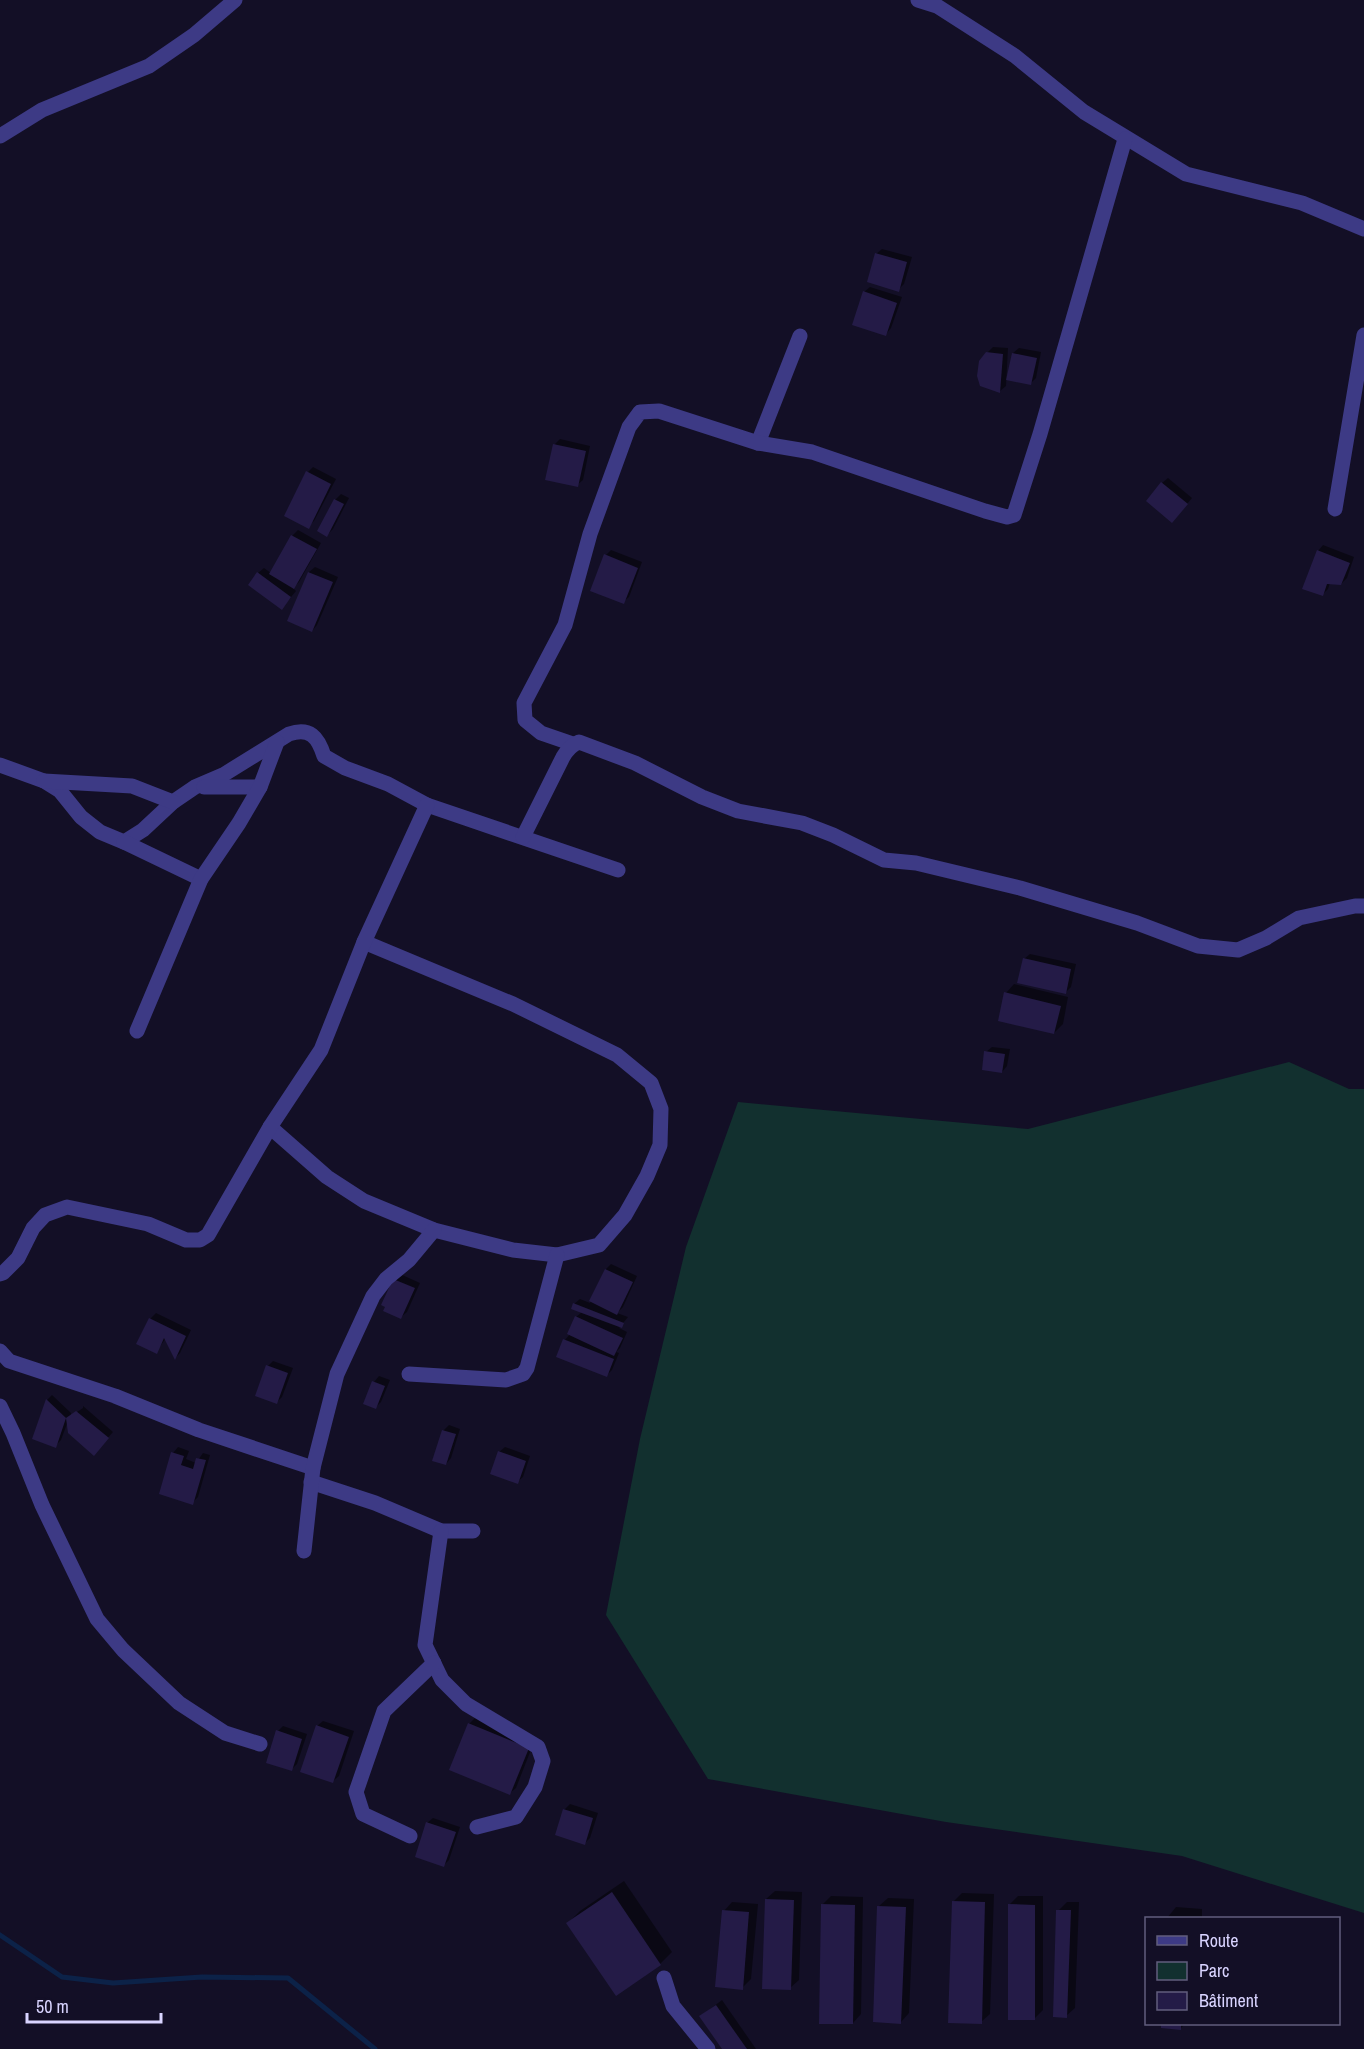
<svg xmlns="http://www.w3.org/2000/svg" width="1364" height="2049" font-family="'Archivo Narrow',sans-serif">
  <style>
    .green { fill: #12302f }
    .shadow { fill: #0007 }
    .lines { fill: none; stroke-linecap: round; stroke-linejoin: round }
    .stream { stroke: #0c2248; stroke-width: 5 }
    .building { fill: #241b47 }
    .minor { stroke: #3d3a85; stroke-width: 15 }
  </style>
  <rect width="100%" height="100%" fill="#130f26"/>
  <path class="green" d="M1289,1062L1349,1089H1364V1913L1182,1856L946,1822L708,1779L606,1615L640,1439L686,1247L738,1102L1028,1129Z"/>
  <g class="shadow">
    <path d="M882,249L912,257L904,284L898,290L876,254Z"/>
    <path d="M870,287L902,297L891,328L886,334L864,292Z"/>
    <path d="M993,347L1008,348L1006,386L1000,391L987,353Z"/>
    <path d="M1019,348L1041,352L1036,378L1031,383L1013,353Z"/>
    <path d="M560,439L590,446L583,480L577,485L555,444Z"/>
    <path d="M313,467L336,479L314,521L308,527V472Z"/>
    <path d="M1168,478L1192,498L1178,515L1162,483Z"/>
    <path d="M341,494L349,498L333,529L327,535L319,531L335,500Z"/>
    <path d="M298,530L321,543L299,582L293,588L296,591L282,608L258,573L264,568L271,573L292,536Z"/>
    <path d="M1323,545L1354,557L1347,578L1341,584L1330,583L1328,589L1322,595L1318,551Z"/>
    <path d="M611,550L642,562L629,597L623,602L606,555Z"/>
    <path d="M315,567L338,577L317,625L312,631L289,621L309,572Z"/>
    <path d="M1030,954L1076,964L1071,987L1066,992L1024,959Z"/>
    <path d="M1014,984L1068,997L1063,1024L1054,1033L1006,993Z"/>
    <path d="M992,1047L1010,1049L1007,1066L1002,1072L986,1052Z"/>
    <path d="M611,1264L637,1276L623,1307L617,1313L628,1317L619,1328L627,1332L620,1348L616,1352L619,1353L612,1370L607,1375L565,1340L570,1334L576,1317L582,1312L574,1304L580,1299L590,1303L606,1269Z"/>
    <path d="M400,1274L420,1283L407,1312L401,1317L387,1307L394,1279Z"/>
    <path d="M156,1313L191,1330L180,1353L175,1358L166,1338L156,1352L150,1319Z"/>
    <path d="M273,1361L293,1368L282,1397L277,1402L268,1366Z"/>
    <path d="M379,1376L390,1380L381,1402L375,1408L374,1382Z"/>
    <path d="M52,1395L71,1413V1416L83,1408V1406L113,1432L99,1448L68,1421L61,1440L55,1446L34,1438L47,1400Z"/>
    <path d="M449,1425L460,1429L451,1458L446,1464L443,1431Z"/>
    <path d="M178,1447L189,1451L186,1459L196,1463L203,1453L210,1455L198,1497L192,1503L173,1453Z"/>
    <path d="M505,1447L530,1456L523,1477L517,1482L499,1452Z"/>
    <path d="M475,1718L534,1742L516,1788L510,1793L469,1724Z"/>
    <path d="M323,1721L354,1731L339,1776L333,1781L317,1726Z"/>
    <path d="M283,1726L307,1734L297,1764L291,1770L278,1731Z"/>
    <path d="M570,1804L598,1813L590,1838L585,1843L564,1810Z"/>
    <path d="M433,1818L460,1827L449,1860L444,1865L427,1823Z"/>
    <path d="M624,1881L672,1952L660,1964L616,1994L568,1923L580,1911Z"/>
    <path d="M775,1891L802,1892L799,1980L790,1988L766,1899Z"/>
    <path d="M962,1893L994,1894L990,2014L981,2022L953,1902Z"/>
    <path d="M831,1896L863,1897L861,2014L853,2023L822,1905Z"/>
    <path d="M1018,1896H1043V2010L1034,2019L1009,1905Z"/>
    <path d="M888,1898L914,1899L909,2013L901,2022L879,1906Z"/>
    <path d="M732,1902L758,1904L751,1979L742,1988L724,1911Z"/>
    <path d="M1067,1902H1079L1075,2008L1066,2016L1058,1911Z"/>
    <path d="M1176,1907L1202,1909V1918H1167Z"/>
    <path d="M722,2000L756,2049H724L701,2016Z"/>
    <path d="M1163,2024H1185L1180,2029L1162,2026Z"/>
  </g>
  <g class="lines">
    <path class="stream" d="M0,1935L62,1977L113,1983L202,1977L288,1978L375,2049"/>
  </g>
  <g class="building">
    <path d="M875,253L907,262L899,292L867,282Z"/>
    <path d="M863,291L897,303L886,336L852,325Z"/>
    <path d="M986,352L1003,354L1000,393L980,386L977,376L979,361Z"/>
    <path d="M1012,353L1037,358L1031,385L1006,380Z"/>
    <path d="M553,444L586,451L578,487L545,480Z"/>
    <path d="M306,471L331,484L309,529L284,516Z"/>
    <path d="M1161,482L1188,504L1172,523L1146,501Z"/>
    <path d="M334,499L344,504L327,537L317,531Z"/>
    <path d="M291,535L317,549L294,589L269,574Z"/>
    <path d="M1317,550L1350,563L1341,585L1327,584L1323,596L1302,589Z"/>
    <path d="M604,554L638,568L624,604L590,591Z"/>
    <path d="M257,572L291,597L282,610L248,585Z"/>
    <path d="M308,572L333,582L312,632L287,621Z"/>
    <path d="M1023,958L1071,969L1066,994L1017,983Z"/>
    <path d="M1004,992L1061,1006L1054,1034L998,1021Z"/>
    <path d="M984,1051L1005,1054L1002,1073L982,1070Z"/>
    <path d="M605,1269L633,1282L617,1315L589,1301Z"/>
    <path d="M393,1279L415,1288L401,1319L383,1311L385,1307L381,1305Z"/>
    <path d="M573,1303L624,1323L622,1328L571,1309Z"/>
    <path d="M575,1316L623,1338L614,1356L567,1334Z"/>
    <path d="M149,1318L186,1336L175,1360L164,1338L157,1354L136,1344Z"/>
    <path d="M563,1339L614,1359L607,1377L556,1357Z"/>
    <path d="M266,1365L288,1373L277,1404L255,1396Z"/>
    <path d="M372,1381L385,1386L376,1409L363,1404Z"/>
    <path d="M46,1399L66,1418L56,1448L32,1439Z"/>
    <path d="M76,1411L109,1438L94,1456L68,1433L66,1418Z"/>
    <path d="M442,1430L456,1434L446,1465L432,1461Z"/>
    <path d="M498,1451L526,1461L518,1484L490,1474Z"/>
    <path d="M171,1452L184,1456L181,1465L193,1469L196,1458L206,1460L193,1505L159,1494Z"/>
    <path d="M468,1723L529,1748L510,1795L449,1770Z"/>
    <path d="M316,1725L349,1737L333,1783L300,1772Z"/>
    <path d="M276,1730L302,1739L292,1771L266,1763Z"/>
    <path d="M563,1809L593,1818L585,1845L555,1835Z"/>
    <path d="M426,1822L456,1832L444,1867L415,1857Z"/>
    <path d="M612,1892L661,1965L616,1996L566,1923Z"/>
    <path d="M765,1899L794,1900L791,1990L762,1989Z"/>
    <path d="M952,1901L985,1902L982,2024L948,2023Z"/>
    <path d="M821,1904L855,1905L853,2024H819Z"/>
    <path d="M1008,1904L1035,1905V2020H1008Z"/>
    <path d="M877,1906L906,1907L901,2024L873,2022Z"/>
    <path d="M722,1910L749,1912L743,1990L715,1987Z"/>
    <path d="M1056,1910H1071L1067,2018L1053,2017Z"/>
    <path d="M716,2005L747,2049H722L699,2016Z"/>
    <path d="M1161,2024H1181V2030L1161,2028Z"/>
  </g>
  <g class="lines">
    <g class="minor">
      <path d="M918,0L937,6L1015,56L1084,112L1186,174L1302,203L1364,229"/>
      <path d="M0,136L42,110L149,66L194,35L235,0"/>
      <path d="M758,443L800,336"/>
      <path d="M1335,509L1364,335"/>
      <path d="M573,744L541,733L525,720L524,703L565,625L590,534L629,427L640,412L659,411L758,443L812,452L985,511L1007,517L1014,515L1040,434L1125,139"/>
      <path d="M0,765L44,781L60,791L81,817L100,832L124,842L143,830L173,802L195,787L223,775L289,734C310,727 318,737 324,756L345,768L388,784L427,805L618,870"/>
      <path d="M44,781L132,786L173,802"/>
      <path d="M204,787H260"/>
      <path d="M523,837L563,757C567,750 571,745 579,742L635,763L702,797L738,811L802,823L833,835L884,860L916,863L1020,888L1137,923L1198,946L1238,950L1266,938L1299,918L1355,906H1364"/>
      <path d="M124,842L201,879"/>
      <path d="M137,1031L201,879L239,823L260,787L277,742"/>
      <path d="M270,1127L327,1177L364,1201L434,1230L513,1250L557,1255L599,1245L625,1215L647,1176L660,1145L661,1109L651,1083L617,1055L513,1004L364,942"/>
      <path d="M0,1274L3,1273L18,1258L33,1228L45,1215L67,1207L148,1224L186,1240H200L208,1235L270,1127L321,1050L364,942L427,805"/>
      <path d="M0,1351L9,1361L115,1396L199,1430L313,1468"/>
      <path d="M409,1374L506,1380L523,1374L527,1368L557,1255"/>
      <path d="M0,1406L13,1433L42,1505L97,1619L123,1650L179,1703L225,1733L260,1744"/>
      <path d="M311,1482L375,1503L441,1531H473"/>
      <path d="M441,1531L425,1645L442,1680L466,1704L538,1747L543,1761L535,1787L516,1817L477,1827"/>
      <path d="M304,1551L313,1468L337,1374L373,1296L386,1279L409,1260L434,1230"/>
      <path d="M410,1836L363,1814L356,1792L384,1711L434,1663"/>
      <path d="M664,1978L673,2006L708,2049"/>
    </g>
  </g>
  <rect x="1145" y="1917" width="195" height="108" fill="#130f26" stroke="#625e7d" stroke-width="1.5"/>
  <rect x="1157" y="1936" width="30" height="9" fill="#3d3a85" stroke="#625e7d" stroke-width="1.5"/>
  <text x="1199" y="1947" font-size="18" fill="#d9d4ff">Route</text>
  <rect x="1157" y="1962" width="30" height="18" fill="#12302f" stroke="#625e7d" stroke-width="1.5"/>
  <text x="1199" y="1977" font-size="18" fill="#d9d4ff">Parc</text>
  <rect x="1157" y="1992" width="30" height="18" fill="#241b47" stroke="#625e7d" stroke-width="1.5"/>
  <text x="1199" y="2007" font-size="18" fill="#d9d4ff">Bâtiment</text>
  <path d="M27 2013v9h134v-9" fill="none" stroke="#d9d4ff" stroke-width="3"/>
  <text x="36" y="2013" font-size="18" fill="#d9d4ff" stroke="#130f26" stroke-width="4.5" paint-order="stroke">50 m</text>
</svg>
